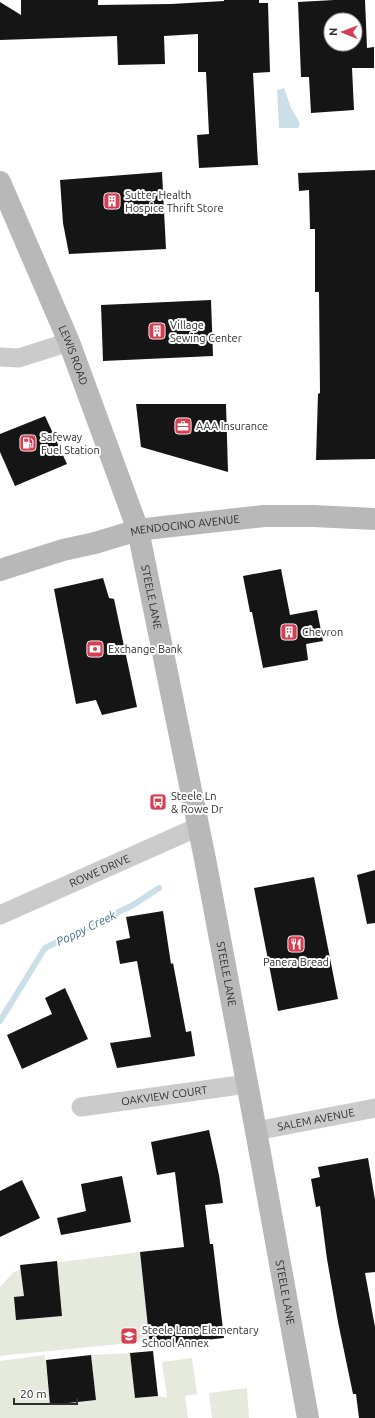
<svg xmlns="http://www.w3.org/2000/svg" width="375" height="1418" font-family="Ubuntu,sans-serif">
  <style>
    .green { fill: #e5eadd }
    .water { fill: #cbdfe9 }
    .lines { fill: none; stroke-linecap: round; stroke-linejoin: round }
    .stream { stroke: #cbdfe9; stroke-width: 6 }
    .building { fill: #151515; fill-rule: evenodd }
    .street { stroke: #cbcbcb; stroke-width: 19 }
    .secondary { stroke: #b8b8b8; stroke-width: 22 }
    .labels { text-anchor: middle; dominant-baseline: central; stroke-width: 4; stroke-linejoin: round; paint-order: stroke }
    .poi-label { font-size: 11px; fill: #2e2e2e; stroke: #fff; text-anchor: start }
    .street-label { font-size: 11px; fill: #2e2e2e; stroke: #fff }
    .water-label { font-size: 12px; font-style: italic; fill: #437289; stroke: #fff }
  </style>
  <rect width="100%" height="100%" fill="#fff"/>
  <g class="green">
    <path d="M140,1252L150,1341L0,1356V1287L14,1272L29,1266Z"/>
    <path d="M130,1353L135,1398L158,1396L167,1398L162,1362L192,1358L197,1394L185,1396L188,1418H0V1361L45,1355L50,1404L96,1400L91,1355Z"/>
    <path d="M247,1388L249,1418H212L209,1393Z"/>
  </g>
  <path class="water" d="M284,88L291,108L300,123L298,128H279L277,90Z"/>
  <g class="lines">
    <path class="stream" d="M0,1021L45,948L133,905L159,888"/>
  </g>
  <g class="building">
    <path d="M21,0H98V5L171,4L224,1V0H259V3H268L270,72L253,73L258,165L199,168L197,135L209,134L206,72H198V34L164,36L165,64L118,65L117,36L0,40V2L21,15Z"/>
    <path d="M334,0H365L367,48L374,47V68H352L354,110L311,113L309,77H301L298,2ZM331,20H355V44H331Z"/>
    <path d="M375,170V459L316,460L318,394L320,393L319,292H315V229H310L309,190L299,191L298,173Z"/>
    <path d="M162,172L166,249L69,254L63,223L60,180Z"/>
    <path d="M211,300L213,356L103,361L101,305Z"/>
    <path d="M136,404H226L228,472L141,447Z"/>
    <path d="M45,416L67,464L15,486L0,452V434Z"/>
    <path d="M281,569L290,615L317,610L323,641L306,644L308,660L263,668L252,612H250L243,576Z"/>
    <path d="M103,578L109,598L114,599L137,707L102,715L96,700L76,704L54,589Z"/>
    <path d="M375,870V923L367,924L357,875Z"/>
    <path d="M314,877L338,999L278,1011L254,888Z"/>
    <path d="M163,911L171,964L173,963L186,1032L191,1031L195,1056L117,1068L110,1043L151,1037L137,961L120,964L116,941L130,938L126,917Z"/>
    <path d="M65,988L88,1039L22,1069L7,1035L52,1014L45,998Z"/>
    <path d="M209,1130L219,1175L223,1203L205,1205L210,1244H213L224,1338L150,1346L140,1252L184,1247L175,1172L157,1175L151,1142Z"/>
    <path d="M368,1158L375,1200V1272L365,1273L375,1327V1418H359L356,1394H353L338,1322L327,1259L320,1206L316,1207L311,1179L320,1177L318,1167Z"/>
    <path d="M122,1176L131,1222L61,1235L57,1218L86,1211L81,1184Z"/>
    <path d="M22,1180L40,1218L0,1237V1191Z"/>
    <path d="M57,1261L62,1316L16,1320L14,1297L24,1296L20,1265Z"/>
    <path d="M153,1351L158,1396L135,1398L130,1353Z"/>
    <path d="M91,1355L96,1400L50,1405L46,1360Z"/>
  </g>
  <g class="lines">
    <g class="street">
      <path d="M0,357L19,358L69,342"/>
      <path id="s1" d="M0,915L198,827"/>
      <path id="s2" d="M81,1107L247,1084"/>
      <path id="s3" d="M256,1131L375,1108"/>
    </g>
    <g class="secondary">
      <path id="s4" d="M0,182L69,342L138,530L205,859L256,1131L308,1418"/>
      <path id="s5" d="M0,570L63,550L95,543L138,530L172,526L264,516H313L375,519"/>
    </g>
  </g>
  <defs>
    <g id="building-square" transform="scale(0.9)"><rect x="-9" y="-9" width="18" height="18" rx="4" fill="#d63f53" stroke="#fff"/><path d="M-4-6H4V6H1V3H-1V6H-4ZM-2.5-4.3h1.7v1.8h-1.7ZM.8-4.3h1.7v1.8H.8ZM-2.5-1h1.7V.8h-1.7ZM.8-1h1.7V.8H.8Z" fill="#fff"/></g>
    <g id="office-square" transform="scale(0.9)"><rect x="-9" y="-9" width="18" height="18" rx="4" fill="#d63f53" stroke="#fff"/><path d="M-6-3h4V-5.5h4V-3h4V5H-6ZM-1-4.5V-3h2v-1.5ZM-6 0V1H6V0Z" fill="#fff"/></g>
    <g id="fuel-square" transform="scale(0.9)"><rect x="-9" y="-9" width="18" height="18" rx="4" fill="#d63f53" stroke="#fff"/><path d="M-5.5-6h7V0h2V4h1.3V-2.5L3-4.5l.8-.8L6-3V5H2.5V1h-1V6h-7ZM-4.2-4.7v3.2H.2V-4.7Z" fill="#fff"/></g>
    <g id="bank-square" transform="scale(0.9)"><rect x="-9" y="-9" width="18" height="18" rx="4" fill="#d63f53" stroke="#fff"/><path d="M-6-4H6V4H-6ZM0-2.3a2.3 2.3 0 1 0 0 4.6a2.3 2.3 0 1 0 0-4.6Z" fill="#fff"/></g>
    <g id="bus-square" transform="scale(0.9)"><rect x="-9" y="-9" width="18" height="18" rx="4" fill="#d63f53" stroke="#fff"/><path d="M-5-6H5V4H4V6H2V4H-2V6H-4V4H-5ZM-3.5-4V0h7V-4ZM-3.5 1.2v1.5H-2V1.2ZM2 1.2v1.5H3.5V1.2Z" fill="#fff"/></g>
    <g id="restaurant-square" transform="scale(0.9)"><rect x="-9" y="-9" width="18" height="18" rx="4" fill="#d63f53" stroke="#fff"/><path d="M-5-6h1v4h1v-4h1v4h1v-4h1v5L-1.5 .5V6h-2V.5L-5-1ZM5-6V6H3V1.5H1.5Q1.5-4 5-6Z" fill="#fff"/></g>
    <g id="school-square" transform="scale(0.9)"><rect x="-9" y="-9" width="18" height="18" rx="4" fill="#d63f53" stroke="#fff"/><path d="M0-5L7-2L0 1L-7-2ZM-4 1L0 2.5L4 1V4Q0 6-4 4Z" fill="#fff"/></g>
  </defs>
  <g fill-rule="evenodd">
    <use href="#building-square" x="112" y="201"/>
    <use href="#building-square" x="157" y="331"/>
    <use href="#office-square" x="183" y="426"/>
    <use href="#fuel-square" x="28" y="443"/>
    <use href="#building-square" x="289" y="632"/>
    <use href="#bank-square" x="95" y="649"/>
    <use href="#bus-square" x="158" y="802"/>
    <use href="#restaurant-square" x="296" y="944"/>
    <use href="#school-square" x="129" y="1336"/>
  </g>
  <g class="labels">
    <g class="poi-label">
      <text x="125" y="195">Sutter Health<tspan x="125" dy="13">Hospice Thrift Store</tspan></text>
      <text x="170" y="325">Village<tspan x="170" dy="13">Sewing Center</tspan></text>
      <text x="196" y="426">AAA Insurance</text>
      <text x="41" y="437">Safeway<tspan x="41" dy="13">Fuel Station</tspan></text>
      <text x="302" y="632">Chevron</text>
      <text x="108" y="649">Exchange Bank</text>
      <text x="171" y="796">Steele Ln<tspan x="171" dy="13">&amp; Rowe Dr</tspan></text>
      <text x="296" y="962" text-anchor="middle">Panera Bread</text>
      <text x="142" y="1330">Steele Lane Elementary<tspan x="142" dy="13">School Annex</tspan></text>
    </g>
    <g class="street-label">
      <text stroke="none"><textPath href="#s4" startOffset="188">LEWIS ROAD</textPath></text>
      <text stroke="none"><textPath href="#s5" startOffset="191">MENDOCINO AVENUE</textPath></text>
      <text stroke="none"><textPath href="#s4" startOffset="443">STEELE LANE</textPath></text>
      <text stroke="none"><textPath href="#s1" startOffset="109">ROWE DRIVE</textPath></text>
      <text stroke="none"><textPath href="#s4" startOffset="827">STEELE LANE</textPath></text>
      <text stroke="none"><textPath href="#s2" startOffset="84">OAKVIEW COURT</textPath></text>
      <text stroke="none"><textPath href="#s3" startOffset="61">SALEM AVENUE</textPath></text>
      <text stroke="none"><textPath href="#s4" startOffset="1151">STEELE LANE</textPath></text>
    </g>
    <g class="water-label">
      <text transform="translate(86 928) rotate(-26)">Poppy Creek</text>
    </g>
  </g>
  <g transform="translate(343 32) rotate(271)"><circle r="19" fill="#ffffff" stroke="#ababab"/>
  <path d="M0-3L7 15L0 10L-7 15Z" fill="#d63f53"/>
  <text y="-6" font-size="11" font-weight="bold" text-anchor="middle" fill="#2e2e2e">N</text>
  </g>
  <path d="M14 1398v6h63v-6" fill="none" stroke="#2e2e2e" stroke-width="2"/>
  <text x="20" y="1398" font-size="12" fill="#2e2e2e" stroke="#ffffff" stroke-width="3" paint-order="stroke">20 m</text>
</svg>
